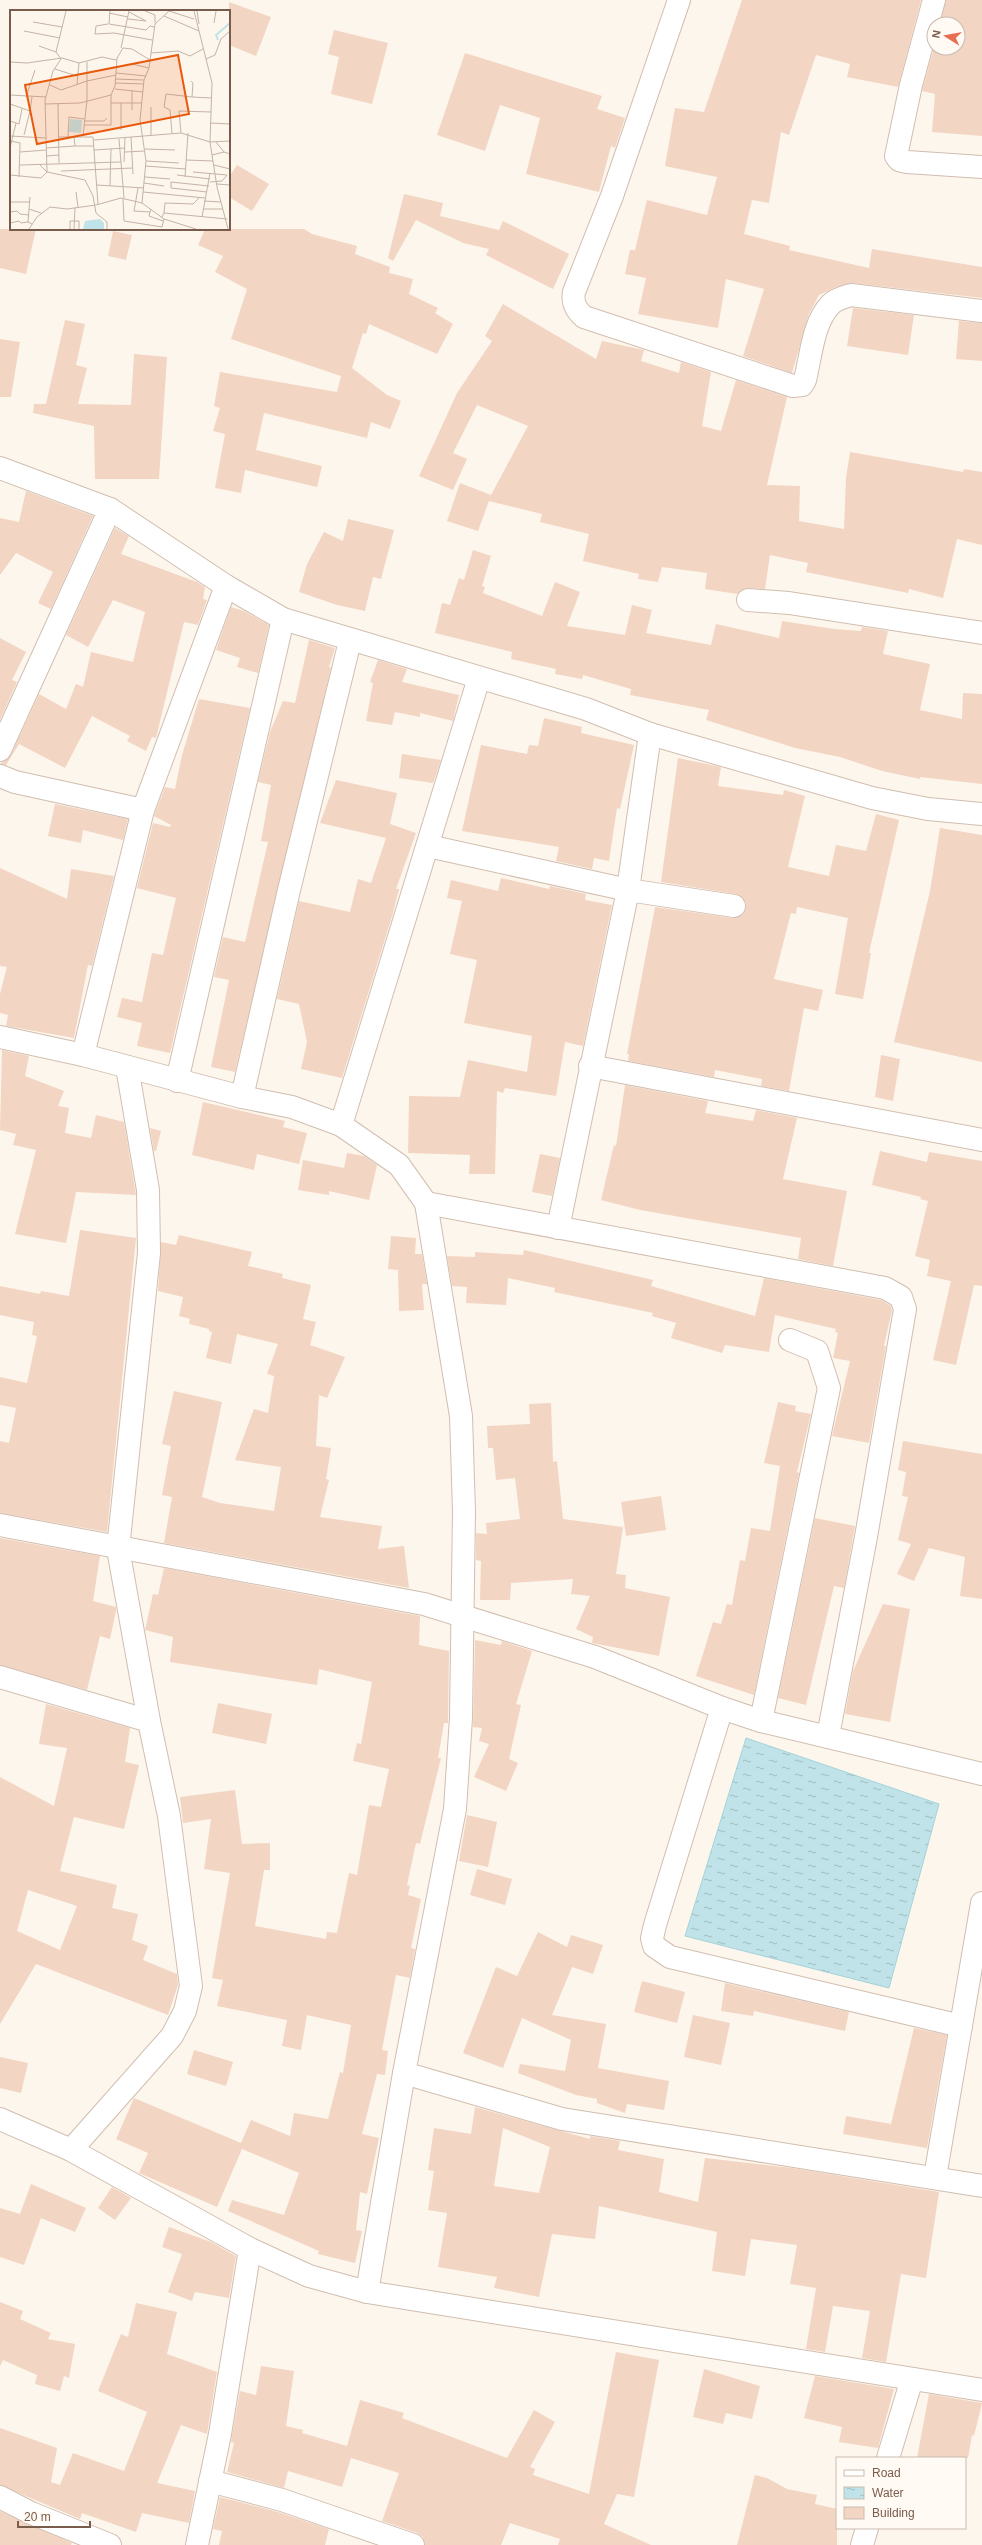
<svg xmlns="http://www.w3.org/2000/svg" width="982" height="2545" font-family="Helvetica,sans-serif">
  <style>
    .water { fill: url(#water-ripples); stroke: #a5d3da }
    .building { fill: #f3d5c3; fill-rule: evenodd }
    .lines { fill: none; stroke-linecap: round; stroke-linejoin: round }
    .minor-casing { stroke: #d1beb0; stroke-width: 24 }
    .minor { stroke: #fff; stroke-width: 22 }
    .inset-river { fill: none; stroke: #bfe3e8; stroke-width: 2 }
    .inset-road { fill: none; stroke: #c5b3a7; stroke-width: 1 }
    .view { fill: #e8590c; fill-opacity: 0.15; stroke: #e8590c; stroke-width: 2 }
    .inset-edge { fill: none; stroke: #7a5c4d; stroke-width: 2 }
  </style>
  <defs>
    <pattern id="water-ripples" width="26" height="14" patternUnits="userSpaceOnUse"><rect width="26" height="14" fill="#bfe3e8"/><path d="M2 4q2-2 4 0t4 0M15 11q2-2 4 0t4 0" fill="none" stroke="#a0bbbe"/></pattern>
  </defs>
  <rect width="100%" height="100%" fill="#fdf6ec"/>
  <path class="water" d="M746,1738L939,1804L889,1988L685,1936Z"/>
  <g class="building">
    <path d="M742,0H921L898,87L847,77L850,64L816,55L789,135L781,132L769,203L752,200L744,234L790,246L789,250L869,268L872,249L982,267V298L853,283L836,287L819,295L809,314L792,373L743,356L764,289L726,279L718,328L638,314L646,278L625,274L630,250H635L647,200L707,215L717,177L665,166L675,108L704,112Z"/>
    <path d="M946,0H982V136L932,132L935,94L922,91L934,48H958V24H940Z"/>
    <path d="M229,2L271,17L256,56L229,45Z"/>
    <path d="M334,30L388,43L372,104L331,94L339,57L328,54Z"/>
    <path d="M465,53L602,96L597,109L625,118L615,148L611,146L599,192L526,174L540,118L500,105L485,151L437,135Z"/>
    <path d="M237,165L269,184L252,211L229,197V177Z"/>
    <path d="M404,194L443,203L440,216L499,230L503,221L569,254L553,289L486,255L489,249L463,243L416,220L393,261L388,258Z"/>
    <path d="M0,229H36L26,274L0,268Z"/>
    <path d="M205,229H304L312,234L357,246L355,254L390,267L389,273L413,279L409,294L438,308L435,313L453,324L437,354L369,324L366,334L363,333L352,368L387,395L401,401L390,429L371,422L367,438L264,413L256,450L322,466L317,487L245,470L241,493L215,488L225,434L213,431L220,408L214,406L220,372L337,392L341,376L231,339L247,289L215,272L223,256L198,245Z"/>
    <path d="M113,231L132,235L126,260L108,256Z"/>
    <path d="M503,304L596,359L602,341L644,350L641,361L679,373L681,362L711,372L702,426L721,431L736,380L787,397L767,485L800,486L799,521L844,529L846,478L850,452L963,472L964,469L982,472V545L957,539L943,598L909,589L908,593L806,572L808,563L770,555L765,589L749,588L737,594L705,589L707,573L662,567L658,582L638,579L639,574L583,561L589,534L540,522L542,514L489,501L478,531L447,521L460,483L491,495L528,426L477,405L453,453L467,459L453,490L419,476L457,393L492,341L485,336Z"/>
    <path d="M853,308L914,315L908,355L847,346Z"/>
    <path d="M65,320L85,324L76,365L87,368L78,404L131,405L134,354L167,357L159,479H95L94,426L33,413L34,404H46Z"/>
    <path d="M959,321L982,323V361L956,359Z"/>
    <path d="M0,339L20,342L11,397H0Z"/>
    <path d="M26,491L93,516L51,609L38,603L53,572L16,553L0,575V518L19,522Z"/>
    <path d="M348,519L394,530L381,579L373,577L365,611L337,605L299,592L307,564L324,532L343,541Z"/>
    <path d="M115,528L129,536L121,554L197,582L205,587L203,599L207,600L198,625L184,622L156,738L152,737L146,751L127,741L130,736L92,716L65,768L19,744L6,765L0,764L11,755L39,694L66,709L76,684L83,687L91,652L133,662L145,612L113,600L88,647L66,635Z"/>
    <path d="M473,550L491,556L482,586L485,587L483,593L542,616L555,582L580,592L567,626L625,635L632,605L652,610L646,633L711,645L716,624L779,638L782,621L834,629L861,631L862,627L888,631L883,654L930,664L920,710L962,719L963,693L982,694V784L920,777V779L882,771L840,757L795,748L706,720L709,710L630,695L631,689L583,675L582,679L555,674L556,669L511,659L512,652L435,633L442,603L450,605L459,578L464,580Z"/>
    <path d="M231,607L244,611L269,625L258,673L237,667L240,658L216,650Z"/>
    <path d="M0,638L26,652L12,680L17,682L0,720Z"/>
    <path d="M309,640L335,648L329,667L331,668L235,1072L211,1067L229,980L214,977L223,937L245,942L268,842L261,841L271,785L258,782L270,732L283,701L295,703Z"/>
    <path d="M378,660L407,669L402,682L459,695L453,721L420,713V717L395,712L392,725L366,721L373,683L370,682Z"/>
    <path d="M199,699L250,708L170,1053L137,1046L142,1023L117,1017L122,998L142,1002L152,953L163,955L176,898L137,888L153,823L170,827L171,825L154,816L165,787L175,789L182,755Z"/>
    <path d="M544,718L582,727L581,733L634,745L620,809L617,808L609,861L594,858L592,869L556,861L559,847L462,831L481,745L527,754L529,745L538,746Z"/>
    <path d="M402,754L441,760L433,783L399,778Z"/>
    <path d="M678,758L721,767L718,786L783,795L784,790L805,796L788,867L829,876L836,845L866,851L876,814L899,820L869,953H871L863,999L835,994L848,918L797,907L796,914L791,913L774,979L823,990L818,1011L804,1008L789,1091L761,1086L762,1079L715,1070L714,1077L628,1061L629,1054H627L655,907L733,918L743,914L746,908L745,901L736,894L661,882Z"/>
    <path d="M336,780L397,793L389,828L390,824L416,833L396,889H399L393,913L342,1078L301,1069L307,1042L299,1004L277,999L299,901L350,912L358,879L371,883L386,838L320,823Z"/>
    <path d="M55,804L128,819L123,840L83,830L81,843L48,836Z"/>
    <path d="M940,828L982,835V1062L894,1042L930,891Z"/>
    <path d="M0,868L67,899L71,869L114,876L92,966L88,965L74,1038L6,1026L8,1015L0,1013V994L7,967L0,966Z"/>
    <path d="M501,878L549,889L550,886L586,894L585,900L612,905L583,1046L565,1042L556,1096L505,1088L503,1093L497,1091L495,1174H469L470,1155L408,1153L409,1096L460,1097L468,1060L527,1072L532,1036L464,1023L477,960L450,954L462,901L447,898L451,880L498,891Z"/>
    <path d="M2,1050L29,1056L25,1076L64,1091L58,1106L69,1108L65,1133L91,1138L96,1115L124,1122L136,1195L76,1192L66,1243L15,1234L36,1150L13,1145L16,1134L0,1130Z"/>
    <path d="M881,1055L900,1059L893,1101L875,1097Z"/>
    <path d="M625,1085L708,1101L705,1113L753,1121L756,1110L797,1118L783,1179L847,1191L833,1266L798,1259L801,1238L640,1210L601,1200L614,1145L616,1146Z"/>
    <path d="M203,1102L285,1121L283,1127L307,1133L299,1164L257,1154L254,1170L192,1155Z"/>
    <path d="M150,1128L161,1131L156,1151H154Z"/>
    <path d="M880,1151L927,1162L929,1152L982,1161V1286L974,1285L956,1365L933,1360L951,1281L927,1276L930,1260L915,1256L928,1201L920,1199L921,1197L872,1185Z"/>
    <path d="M347,1153L364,1156L377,1165L369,1200L329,1191V1195L298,1190L303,1160L344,1168Z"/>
    <path d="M540,1154L560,1158L552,1196L532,1192Z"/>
    <path d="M80,1230L136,1238L107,1532L0,1513V1441L9,1443L16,1408L0,1405V1377L27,1383L37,1336L32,1335L34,1322L0,1315V1286L40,1294L41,1291L69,1296Z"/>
    <path d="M179,1235L252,1252L248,1266L283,1274L282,1278L311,1285L303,1319L316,1322L310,1345L345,1357L327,1398L319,1395L316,1446L331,1448L326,1479L329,1480L320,1517L382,1526L378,1549L404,1546L409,1588L164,1543L172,1497L162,1495L171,1446L162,1444L174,1391L222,1402L202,1497L220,1503L274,1511L281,1467L235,1460L254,1409L268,1413L274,1376L267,1374L278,1344L237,1334L231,1364L206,1358L212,1332L209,1331V1329L189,1324L190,1319L179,1316L183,1297L158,1291L161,1242L176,1245Z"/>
    <path d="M391,1236L416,1238L415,1254H422L427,1284H422L424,1310L399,1311L398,1270L388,1269Z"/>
    <path d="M524,1250L653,1280L651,1286L755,1316L764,1278L881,1300L891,1306L892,1310L884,1346H886L869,1443L832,1436L850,1361L833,1358L838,1333L835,1332L836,1329L775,1315L769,1352L725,1345L722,1353L671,1338L676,1323L652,1316L653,1313L554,1292L555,1288L508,1278L506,1305L466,1303L467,1287L452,1286L447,1256L475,1257V1252L523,1255Z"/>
    <path d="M778,1402L796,1406L795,1411L811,1414L797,1472L799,1473L754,1695L696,1676L713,1622L721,1624L727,1604L732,1605L740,1560L745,1561L751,1528L770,1531L780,1466L764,1463Z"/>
    <path d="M551,1403L553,1462L557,1461L563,1519L623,1527L616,1574L626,1575L625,1588L670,1597L659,1656L592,1643L593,1637L576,1629L590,1596L571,1594L573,1579L511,1583L510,1600H480L481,1561L476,1560V1533L487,1534L486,1523L520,1519L515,1478L496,1480L493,1448H488L487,1426L530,1424L529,1404Z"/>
    <path d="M903,1441L982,1454V1599L960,1596L965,1557L929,1548L914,1581L897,1574L911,1544L898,1540L908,1497L902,1496L906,1472L898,1470Z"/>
    <path d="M661,1496L666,1530L626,1536L621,1502Z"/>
    <path d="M815,1518L855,1526L844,1588L834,1586L806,1705L778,1698Z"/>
    <path d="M0,1538L100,1556L93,1601L116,1607V1611L110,1639L100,1636L87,1690L0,1665Z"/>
    <path d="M164,1568L420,1616L419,1645L449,1651L448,1723H444L438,1758H441L420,1844L416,1843L407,1885L410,1886L408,1895L421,1899L411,1948L415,1949L410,1978L396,1975L382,2050L388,2051L385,2075L377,2074L362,2134L379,2138L367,2194L360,2192L356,2230L362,2231L355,2263L318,2254L319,2251L228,2211L232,2200L284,2215L299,2173L242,2149L217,2207L139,2173L148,2153L116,2139L134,2098L241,2143L251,2120L290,2136L294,2113L328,2119L340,2072L343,2073L351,2025L307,2015L301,2050L282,2046L287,2020L217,2006L223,1980L212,1978L230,1873L204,1869L211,1819L183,1823L180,1797L235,1790L242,1844L270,1843V1870H264L255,1926L326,1939L327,1932L337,1933L349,1873L357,1875L369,1805L381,1807L389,1769L353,1761L357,1743L361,1744L372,1682L319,1669L317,1685L170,1662L173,1637L145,1630L153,1594L158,1595Z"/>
    <path d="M883,1604L910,1609L890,1722L845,1714L853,1671Z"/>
    <path d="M475,1640L501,1645L502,1641L532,1651L516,1704L521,1705L509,1759L518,1763L506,1791L474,1777L489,1744L479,1741L482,1728L473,1727Z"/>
    <path d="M218,1703L272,1714L266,1744L212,1733Z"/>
    <path d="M46,1704L130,1728L125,1762L139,1765L124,1829L74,1817L60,1871L117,1885L112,1908L138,1914L132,1940L148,1946L143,1960L177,1974L178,1985L168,2015L36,1964L0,2024V1777L54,1806L67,1748L39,1744ZM28,1890L77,1906L60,1950L17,1931Z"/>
    <path d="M467,1815L497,1822L488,1867L459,1861Z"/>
    <path d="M477,1869L512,1879L505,1905L470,1895Z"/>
    <path d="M538,1932L567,1947L571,1935L603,1945L593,1974L572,1967L552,2015L606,2024L598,2068L669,2081L664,2110L627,2104L625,2113L597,2103V2099L576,2095L518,2073L520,2064L565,2071L571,2040L522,2018L503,2068L463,2053L496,1967L517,1976Z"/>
    <path d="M642,1981L685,1992L677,2023L634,2012Z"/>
    <path d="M725,1983L849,2012L845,2031L754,2011L753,2016L721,2011Z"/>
    <path d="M693,2015L730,2023L721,2065L684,2057Z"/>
    <path d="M914,2028L947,2035L927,2148L843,2134L846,2116L891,2124Z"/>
    <path d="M194,2050L233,2062L226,2086L187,2074Z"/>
    <path d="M0,2057L28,2063L21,2093L0,2088Z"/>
    <path d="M475,2107L590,2139V2136L620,2141L618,2150L664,2159L659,2192L698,2202L705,2158L792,2168L939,2192L926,2278L901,2274L886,2362L862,2358L870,2311L833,2306L825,2352L806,2349L816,2288L790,2284L797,2245L751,2239L745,2276L712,2271L717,2232L599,2206L595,2239L552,2234L539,2297L494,2288L497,2277L438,2267L447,2213L428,2210L434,2171L428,2170L434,2128L471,2134ZM503,2128L550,2147L539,2193L494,2186Z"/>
    <path d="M31,2184L86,2208L75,2232L41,2218L24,2265L0,2257V2208L20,2214Z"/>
    <path d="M112,2187L131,2198L115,2220L98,2208Z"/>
    <path d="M169,2227L211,2242L236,2256L229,2298L195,2292L192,2301L168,2292L182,2254L162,2247Z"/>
    <path d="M0,2302L23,2311L20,2319L51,2333L48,2339L75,2344L69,2378L64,2376L60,2391L35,2384L37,2375L3,2360L0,2366Z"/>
    <path d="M136,2303L177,2312L167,2354L217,2372L207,2434L181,2425L157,2483L195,2491L189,2523L142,2513L136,2532L82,2513L80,2519L0,2485V2428L57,2448L51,2482L60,2485L73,2453L124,2471L147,2412L98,2391L121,2334L128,2337Z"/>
    <path d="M616,2352L659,2360L634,2497L617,2494L604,2524L651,2545H558L560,2539L510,2523L501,2545H425L423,2537L417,2533L382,2521L399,2473L351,2458L342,2487L288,2471L284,2488L227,2472L234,2443L231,2442L240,2391L256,2395L261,2366L294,2371L286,2426L303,2430L302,2433L347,2446L360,2400L404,2413L402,2418L507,2458L534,2410L555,2422L530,2467L535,2469L533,2475L589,2494Z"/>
    <path d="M704,2369L760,2386L752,2419L726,2413L723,2424L693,2417Z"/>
    <path d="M815,2376L894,2389L878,2448L839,2442L842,2427L804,2418Z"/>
    <path d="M929,2394L982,2403L974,2436L972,2435L968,2458H917Z"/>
    <path d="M755,2475L767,2478L787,2489L817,2495L815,2504L837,2509V2545H737Z"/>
    <path d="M220,2497L278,2512L329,2529L325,2545H219L222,2531L213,2529Z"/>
    <path d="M0,2511L72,2543L71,2545H0Z"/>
  </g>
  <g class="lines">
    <g class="minor-casing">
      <g id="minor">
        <path d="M679,0L612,196L574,292C572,303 576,310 584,317L793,386L802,385L805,380C811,356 813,322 831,304C836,299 844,297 851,295L982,311"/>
        <path d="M934,0L911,85L896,156L899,160L907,162L982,167"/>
        <path d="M0,468L110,509L226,586L283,619L586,709L650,734L872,798L928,809L982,814"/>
        <path d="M748,600L789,603L982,633"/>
        <path d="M0,750L110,509"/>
        <path d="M0,776L15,782L143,810"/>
        <path d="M428,846L628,890L734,906"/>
        <path d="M0,1037L83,1055L242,1097L292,1107L341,1125L399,1165L426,1203L885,1288L901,1297L905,1309L866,1537L828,1736"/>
        <path d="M83,1055L143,810L226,586"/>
        <path d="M590,1066L982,1140"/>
        <path d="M177,1081L283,619"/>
        <path d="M242,1097L289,890L350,641"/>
        <path d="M341,1125L479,678"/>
        <path d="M558,1228L628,890L650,734"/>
        <path d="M0,1525L424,1604L595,1657L722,1708L761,1721L982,1774"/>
        <path d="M0,1677L149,1721"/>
        <path d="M722,1708L655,1925L652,1938L654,1946L670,1957L961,2026"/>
        <path d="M761,1721L829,1388L817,1351L790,1340"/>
        <path d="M404,2073L562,2119L982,2186"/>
        <path d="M0,2119L71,2150L250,2249L309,2276L367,2292L982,2390"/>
        <path d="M71,2150L172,2036L185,2011L191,1986L169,1816L149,1721L118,1549L149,1253L148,1190L127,1067"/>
        <path d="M935,2177L982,1903"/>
        <path d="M367,2292L404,2073L455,1809L461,1718L464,1512L461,1416L426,1203"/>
        <path d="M888,2458L912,2379"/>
        <path d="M210,2481L282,2500L413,2545"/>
        <path d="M0,2497L31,2513L110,2545"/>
        <path d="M197,2545L220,2434L250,2249"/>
        <path d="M862,2545L867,2528"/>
      </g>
    </g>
    <use href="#minor" class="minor"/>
  </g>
  <g transform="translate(10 10)">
    <rect width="220" height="220" fill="#fdf6ec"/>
    <path d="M60,109L72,110L71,123L59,122ZM90,209L94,213V219H73L75,211Z" fill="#bfe3e8"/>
    <path class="inset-river" d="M208,30L206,25L220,13"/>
    <path class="inset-road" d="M100,1L99,14L136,20L140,16L144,17M135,1L145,5V13M159,1L184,9M184,1L202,73L200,132L207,177L218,219M187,1L189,14M119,2L136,11M99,3L118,7M154,6L189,21M118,9L136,11M23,12L52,17M204,13L206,1M98,14L86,16L85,24L104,23L142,30M14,21L50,28M29,36L46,42M111,38L119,1M141,43L168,41L180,46L193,39M196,49L205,45L211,29L220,21M0,52L17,53L52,48L69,53L92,47L106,50L113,38L122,39L140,50M122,54L139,58M45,59L67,66M106,63L136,66M105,69L134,70M181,71L183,73L182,87L202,88M105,73L134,74M67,74L69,53M40,75L51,80L77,71L106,65M105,79L133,82M0,85L36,87M16,87L25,60M101,93H132M111,93V120M0,94L20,101L14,125M35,94L70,93L101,85M48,94L49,153M141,97V125M122,100V81M20,101L22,87M0,111L9,114L12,99M74,111H94L97,108M200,113L220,114M74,115H101V85L105,76L107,49M162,123L160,100L154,97L156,84L182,87M171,123L169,101L201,102M0,126L36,128M73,126L77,90V52M48,127H83L88,194M58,127L59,107L74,109M121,127L123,164M109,129L114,188M84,130L171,123L200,132L220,131M1,131L10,133L9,167M206,132L214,142L220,144M65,136H84M0,138L6,113M36,138L65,136L64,127M135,139L165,140M84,140L115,138M10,142L36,140M115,142L135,141M202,145L214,142M36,146L49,145M176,150L203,151M136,151L169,153M114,152L115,128M10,155L111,152M30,155L37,162L75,170L83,186L86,203L97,212V219M204,155L220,159M135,156L176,159M51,161L123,158M183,162L217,165L212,171L200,172M0,165L31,168L37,162L35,90L43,61L51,49L46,42L56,1M167,165L200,169M135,167L160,169M175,167L178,123M134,173L154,176M207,174L220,175M87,175L134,178M100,176L101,139M128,178L124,201L140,202L141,199M66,182L68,197M133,182L195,188M197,182L161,178V172L199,176M113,189L114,211L152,217L154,209M194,191L211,192M0,192H20M132,193L136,151L130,110L134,70L139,58L145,14L159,1M19,199L31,203M193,199H213M0,202L7,201L10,204L19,205M140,202L139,206L153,211M154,203L155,193L183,194L189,188M152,207L154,203L217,209M192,207L200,163M18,212L20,187M0,213L9,211L11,213L18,212L22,214M19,219L27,207L40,197L57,199L86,195L111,188L132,193L154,209L186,219M60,219V211H69V219M64,219L65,198"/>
    <path class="view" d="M168,45L179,104L27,134L15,75Z"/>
    <rect width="220" height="220" class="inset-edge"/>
  </g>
  <rect x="836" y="2457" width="130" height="72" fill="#fffaf3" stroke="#cabbb1"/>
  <rect x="844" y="2470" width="20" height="6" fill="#ffffff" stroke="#cabbb1"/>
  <text x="872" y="2477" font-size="12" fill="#7a5c4d">Road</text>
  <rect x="844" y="2487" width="20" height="12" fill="url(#water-ripples)" stroke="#cabbb1"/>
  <text x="872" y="2497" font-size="12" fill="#7a5c4d">Water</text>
  <rect x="844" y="2507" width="20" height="12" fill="#f3d5c3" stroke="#cabbb1"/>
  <text x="872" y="2517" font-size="12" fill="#7a5c4d">Building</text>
  <g transform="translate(946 36) rotate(281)"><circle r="19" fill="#fffaf3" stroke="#cabbb1"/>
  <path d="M0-3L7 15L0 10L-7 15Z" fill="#e76f51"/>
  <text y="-6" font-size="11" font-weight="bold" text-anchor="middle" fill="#7a5c4d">N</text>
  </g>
  <path d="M18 2521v6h72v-6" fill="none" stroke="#7a5c4d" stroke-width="2"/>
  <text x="24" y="2521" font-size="12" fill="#7a5c4d" stroke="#fffaf3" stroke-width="3" paint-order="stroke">20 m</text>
</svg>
